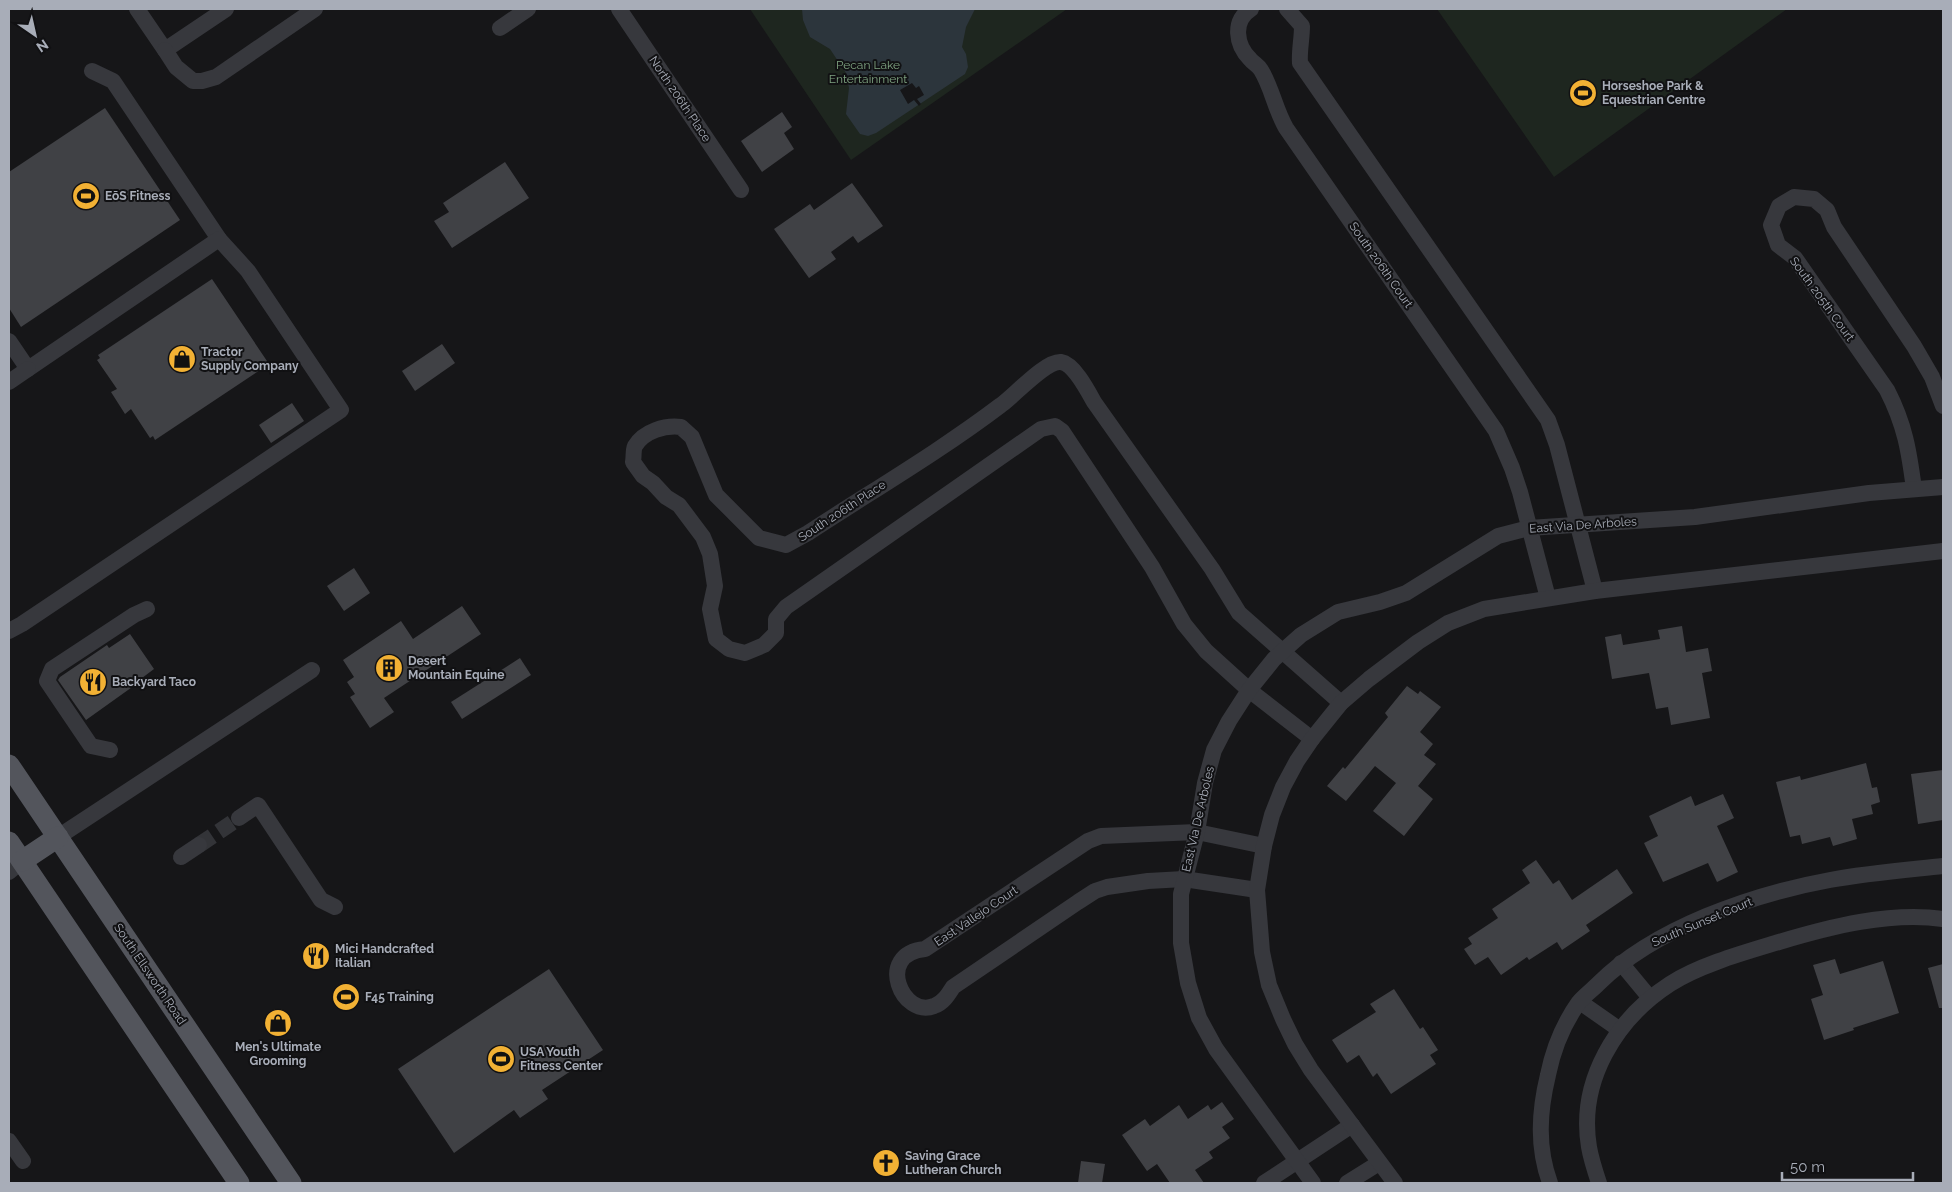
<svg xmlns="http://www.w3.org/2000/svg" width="1952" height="1192" font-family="Raleway,sans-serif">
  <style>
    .green { fill: #1e261f }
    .water { fill: #2c353c }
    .pier { fill: #161618 }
    .building { fill: #404145 }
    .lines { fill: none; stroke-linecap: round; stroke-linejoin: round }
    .minor-tunnel { stroke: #333438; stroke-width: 16; stroke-dasharray: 16 8; stroke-linecap: butt }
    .minor { stroke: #37383d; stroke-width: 16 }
    .major { stroke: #53555c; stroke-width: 21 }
    .labels { text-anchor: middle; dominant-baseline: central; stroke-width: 4; stroke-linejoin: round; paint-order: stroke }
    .park-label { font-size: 12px; fill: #7fa381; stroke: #111113 }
    .poi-label { font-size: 12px; font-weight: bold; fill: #a8adb8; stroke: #111113; text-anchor: start }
    .street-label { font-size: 12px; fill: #a8adb8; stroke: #111113 }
  </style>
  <rect width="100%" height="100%" fill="#161618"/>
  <g class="green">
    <path d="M750,9H1067L851,160Z"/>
    <path d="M1437,9H1787L1554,177Z"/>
  </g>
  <path class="water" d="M802,9H975L966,27L962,47L966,54L968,67L965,74L876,133L868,136L860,134L846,114L849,88L846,73L830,49L810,37L803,20Z"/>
  <path class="pier" d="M912,83L916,88L919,86L924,95L917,99L921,104L919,106L914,100L908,104L900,90Z"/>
  <g class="building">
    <path d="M105,108L180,220L21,327L9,308V172Z"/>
    <path d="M782,112L792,127L784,133L794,149L762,172L741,141Z"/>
    <path d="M505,162L529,198L452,248L434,221L449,212L443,203Z"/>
    <path d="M852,183L883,226L858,243L853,236L831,252L836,259L809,278L774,229L810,204L814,210Z"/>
    <path d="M212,279L269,364L155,440L153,436L150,438L131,409L125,414L111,392L117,389L97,360L100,358L98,355Z"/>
    <path d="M442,344L455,363L415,391L402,371Z"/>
    <path d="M292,403L304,421L271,443L259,425Z"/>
    <path d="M354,568L370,593L344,611L327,586Z"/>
    <path d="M462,606L481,634L384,698L394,712L370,728L350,697L355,694L347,682L354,677L343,660L401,621L413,639Z"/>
    <path d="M1682,626L1686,652L1708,648L1712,671L1702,673L1710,718L1671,725L1668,707L1656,709L1649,673L1612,679L1605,637L1621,634L1623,645L1660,639L1658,630Z"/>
    <path d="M130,634L154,669L134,684L135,685L86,720L58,680L60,677L107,645L109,648Z"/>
    <path d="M520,658L531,675L462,719L451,702Z"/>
    <path d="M1407,686L1418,694L1420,691L1441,707L1420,732L1433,744L1424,755L1436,764L1418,786L1433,799L1404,836L1373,811L1396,783L1375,766L1346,801L1327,786L1343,767L1345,769L1388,717L1385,713Z"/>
    <path d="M1866,763L1872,788L1877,787L1880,802L1871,805L1873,814L1852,819L1857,839L1833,846L1830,837L1802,844L1800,835L1790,837L1776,782L1800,776L1801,780Z"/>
    <path d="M1943,770V820L1918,824L1911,774Z"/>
    <path d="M1723,794L1734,818L1717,826L1738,872L1717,882L1708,863L1663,882L1644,843L1658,836L1649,816L1691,796L1695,806Z"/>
    <path d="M1536,860L1553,884L1559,880L1572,900L1617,869L1633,893L1586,925L1590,931L1562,950L1557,942L1529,960L1527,957L1501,975L1488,957L1475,965L1464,949L1472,944L1468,938L1498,918L1492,909L1530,883L1522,870Z"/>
    <path d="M1835,959L1840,974L1883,961L1899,1013L1853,1028L1854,1030L1824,1040L1811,999L1823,995L1813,965Z"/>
    <path d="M1943,964V1008H1939L1928,968Z"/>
    <path d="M549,969L603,1050L542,1090L548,1099L520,1118L514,1110L454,1153L398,1069Z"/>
    <path d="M1394,989L1420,1029L1423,1027L1438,1050L1430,1055L1436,1064L1391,1094L1377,1073L1373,1077L1359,1055L1347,1063L1332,1040L1376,1012L1370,1004Z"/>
    <path d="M1222,1102L1234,1119L1222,1127L1230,1138L1209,1152L1213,1158L1195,1170L1204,1183H1170L1157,1164L1147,1171L1122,1135L1145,1119L1150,1126L1179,1105L1188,1119L1208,1105L1211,1110Z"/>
    <path d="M1081,1161L1105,1164L1102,1183H1078Z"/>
  </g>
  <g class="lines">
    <path class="minor-tunnel" d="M199,845L239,818"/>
    <g class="minor">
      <path d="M137,9L165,50L226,9"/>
      <path d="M619,9L741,190"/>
      <path d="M1251,9C1232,21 1236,45 1250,59C1253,63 1258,65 1261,70C1272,88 1275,109 1286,128L1496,431L1512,468L1520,492L1548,598"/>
      <path d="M1287,9L1302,26C1302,39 1299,51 1300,63L1548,420L1557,445L1595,591"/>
      <path d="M500,28L528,9"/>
      <path d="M165,50L176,67L193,81H202L216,77L315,9"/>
      <path d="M92,71L113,81L219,239"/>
      <path d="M9,341L28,369L219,239L248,271L341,410L22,624L9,631"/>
      <path d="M9,382L28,369"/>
      <path d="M1914,489C1909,451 1905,425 1887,390L1795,258L1778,245L1771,225L1779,206L1794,197L1814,199L1827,210L1834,227L1914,346L1932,377L1943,406"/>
      <path d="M1312,739L1249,690L1206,651L1184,624L1152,567L1062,431L1055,426L1041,429L786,607L776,619V633L764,645L745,653L729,649L716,639L710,609L715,586L710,554L703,537L679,505L666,497L653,483L643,476L633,462C634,457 633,450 635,446C644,431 665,425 681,427L692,437L716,495L759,538L786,545L808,533C872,491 939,452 1001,405C1014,396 1046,360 1061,362C1074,364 1088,391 1094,402L1212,569L1239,613L1341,703"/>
      <path d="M110,750L91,746L47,681L52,669L134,615L147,609"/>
      <path d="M239,818L258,805L321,900L335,907"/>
      <path d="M58,837L312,670"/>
      <path d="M181,857L199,845"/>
      <path d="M9,872L22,861"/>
      <path d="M1257,890L1184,879L1148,881L1107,887L1095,891L1078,902L953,987C948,995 943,1003 934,1006C903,1019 874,954 925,949L1088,841L1101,836L1197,832L1264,846"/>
      <path d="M1621,963L1650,998"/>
      <path d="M1580,1002L1620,1030"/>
      <path d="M9,1141L23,1161"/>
      <path d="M1264,1183L1352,1125"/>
      <path d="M1313,1183L1216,1049L1199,1018L1188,983L1181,943V894L1197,832L1205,783L1214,750L1229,721L1249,690L1274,659L1301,635L1338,612L1380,602L1406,593L1498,536L1529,528L1695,517L1869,493L1943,487"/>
      <path d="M1347,1183L1379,1163"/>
      <path d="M1395,1183L1311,1070L1295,1044L1283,1019L1269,985L1262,952L1257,890L1264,846L1272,815L1283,787L1297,761L1312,739L1341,703L1369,679L1418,642L1448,623L1484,609L1595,591L1943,551"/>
      <path d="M1550,1183C1537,1147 1539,1112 1548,1075C1553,1050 1564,1023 1579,1002C1584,996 1592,990 1598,984C1654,928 1753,894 1830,880C1868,873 1906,870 1943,866"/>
      <path d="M1599,1183C1595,1171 1591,1159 1589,1147C1578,1081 1616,1019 1670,984C1699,965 1746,952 1779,942C1829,927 1891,911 1943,919"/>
    </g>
    <g class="major">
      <path d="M9,765L291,1183"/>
      <path d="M9,842L239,1183"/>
      <path d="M22,861L58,837"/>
    </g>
  </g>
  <defs>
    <g id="stadium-disc" transform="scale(1.4375)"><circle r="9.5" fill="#f2b134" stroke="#111113"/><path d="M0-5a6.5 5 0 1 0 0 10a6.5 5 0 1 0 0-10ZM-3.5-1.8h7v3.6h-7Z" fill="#111"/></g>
    <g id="shop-disc" transform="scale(1.4375)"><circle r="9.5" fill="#f2b134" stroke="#111113"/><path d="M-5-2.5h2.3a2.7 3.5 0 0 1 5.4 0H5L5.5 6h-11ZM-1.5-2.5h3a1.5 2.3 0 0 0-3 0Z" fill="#111"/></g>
    <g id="building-disc" transform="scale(1.4375)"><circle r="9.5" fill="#f2b134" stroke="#111113"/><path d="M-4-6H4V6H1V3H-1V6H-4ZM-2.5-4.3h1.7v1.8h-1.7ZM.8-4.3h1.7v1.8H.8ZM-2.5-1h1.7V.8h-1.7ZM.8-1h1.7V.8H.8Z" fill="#111"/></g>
    <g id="restaurant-disc" transform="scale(1.4375)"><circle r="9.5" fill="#f2b134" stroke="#111113"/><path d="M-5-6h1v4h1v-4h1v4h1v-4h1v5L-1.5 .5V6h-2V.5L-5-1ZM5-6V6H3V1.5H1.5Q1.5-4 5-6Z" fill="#111"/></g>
    <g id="church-disc" transform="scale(1.4375)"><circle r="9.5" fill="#f2b134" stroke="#111113"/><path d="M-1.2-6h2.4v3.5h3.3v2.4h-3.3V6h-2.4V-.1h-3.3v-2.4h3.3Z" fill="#111"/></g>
  </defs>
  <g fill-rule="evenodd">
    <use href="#stadium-disc" x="1583" y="93"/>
    <use href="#stadium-disc" x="86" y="196"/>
    <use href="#shop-disc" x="182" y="359"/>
    <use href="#building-disc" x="389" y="668"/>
    <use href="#restaurant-disc" x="93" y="682"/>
    <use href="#restaurant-disc" x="316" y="956"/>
    <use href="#stadium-disc" x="346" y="997"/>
    <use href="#shop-disc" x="278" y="1023"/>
    <use href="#stadium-disc" x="501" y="1059"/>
    <use href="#church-disc" x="886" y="1163"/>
  </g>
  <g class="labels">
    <g class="park-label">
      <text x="868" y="65">Pecan Lake<tspan x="868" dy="14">Entertainment</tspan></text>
    </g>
    <g class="poi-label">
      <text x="1602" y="86">Horseshoe Park &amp;<tspan x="1602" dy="14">Equestrian Centre</tspan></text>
      <text x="105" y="196">EōS Fitness</text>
      <text x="201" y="352">Tractor<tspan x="201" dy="14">Supply Company</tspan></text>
      <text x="408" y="661">Desert<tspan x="408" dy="14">Mountain Equine</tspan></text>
      <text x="112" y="682">Backyard Taco</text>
      <text x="335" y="949">Mici Handcrafted<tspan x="335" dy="14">Italian</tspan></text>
      <text x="365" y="997">F45 Training</text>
      <text x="278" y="1047" text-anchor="middle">Men's Ultimate<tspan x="278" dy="14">Grooming</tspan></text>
      <text x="520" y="1052">USA Youth<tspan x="520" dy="14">Fitness Center</tspan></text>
      <text x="905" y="1156">Saving Grace<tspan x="905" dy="14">Lutheran Church</tspan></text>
    </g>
    <g class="street-label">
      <text transform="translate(680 99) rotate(56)">North 206th Place</text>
      <text transform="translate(1381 265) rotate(55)">South 206th Court</text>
      <text transform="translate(1822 299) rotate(54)">South 205th Court</text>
      <text transform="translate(842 511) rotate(-33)">South 206th Place</text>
      <text transform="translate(1583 525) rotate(-4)">East Via De Arboles</text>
      <text transform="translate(1198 819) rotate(-77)">East Via De Arboles</text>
      <text transform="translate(976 916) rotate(-34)">East Vallejo Court</text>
      <text transform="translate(1702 922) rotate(-23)">South Sunset Court</text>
      <text transform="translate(150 974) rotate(56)">South Ellsworth Road</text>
    </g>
  </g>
  <rect width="1952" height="1192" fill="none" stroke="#a8adb8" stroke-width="20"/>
  <g transform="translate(35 35) rotate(146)" stroke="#111113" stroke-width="4" paint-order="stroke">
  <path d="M0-4L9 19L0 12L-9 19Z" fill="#a8adb8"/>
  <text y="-8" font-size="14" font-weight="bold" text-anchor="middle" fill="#a8adb8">N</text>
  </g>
  <path d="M1782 1172v8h131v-8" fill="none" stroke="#a8adb8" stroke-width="2.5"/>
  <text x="1790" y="1172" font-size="15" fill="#a8adb8" stroke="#111113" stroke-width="4" paint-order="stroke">50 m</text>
</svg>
